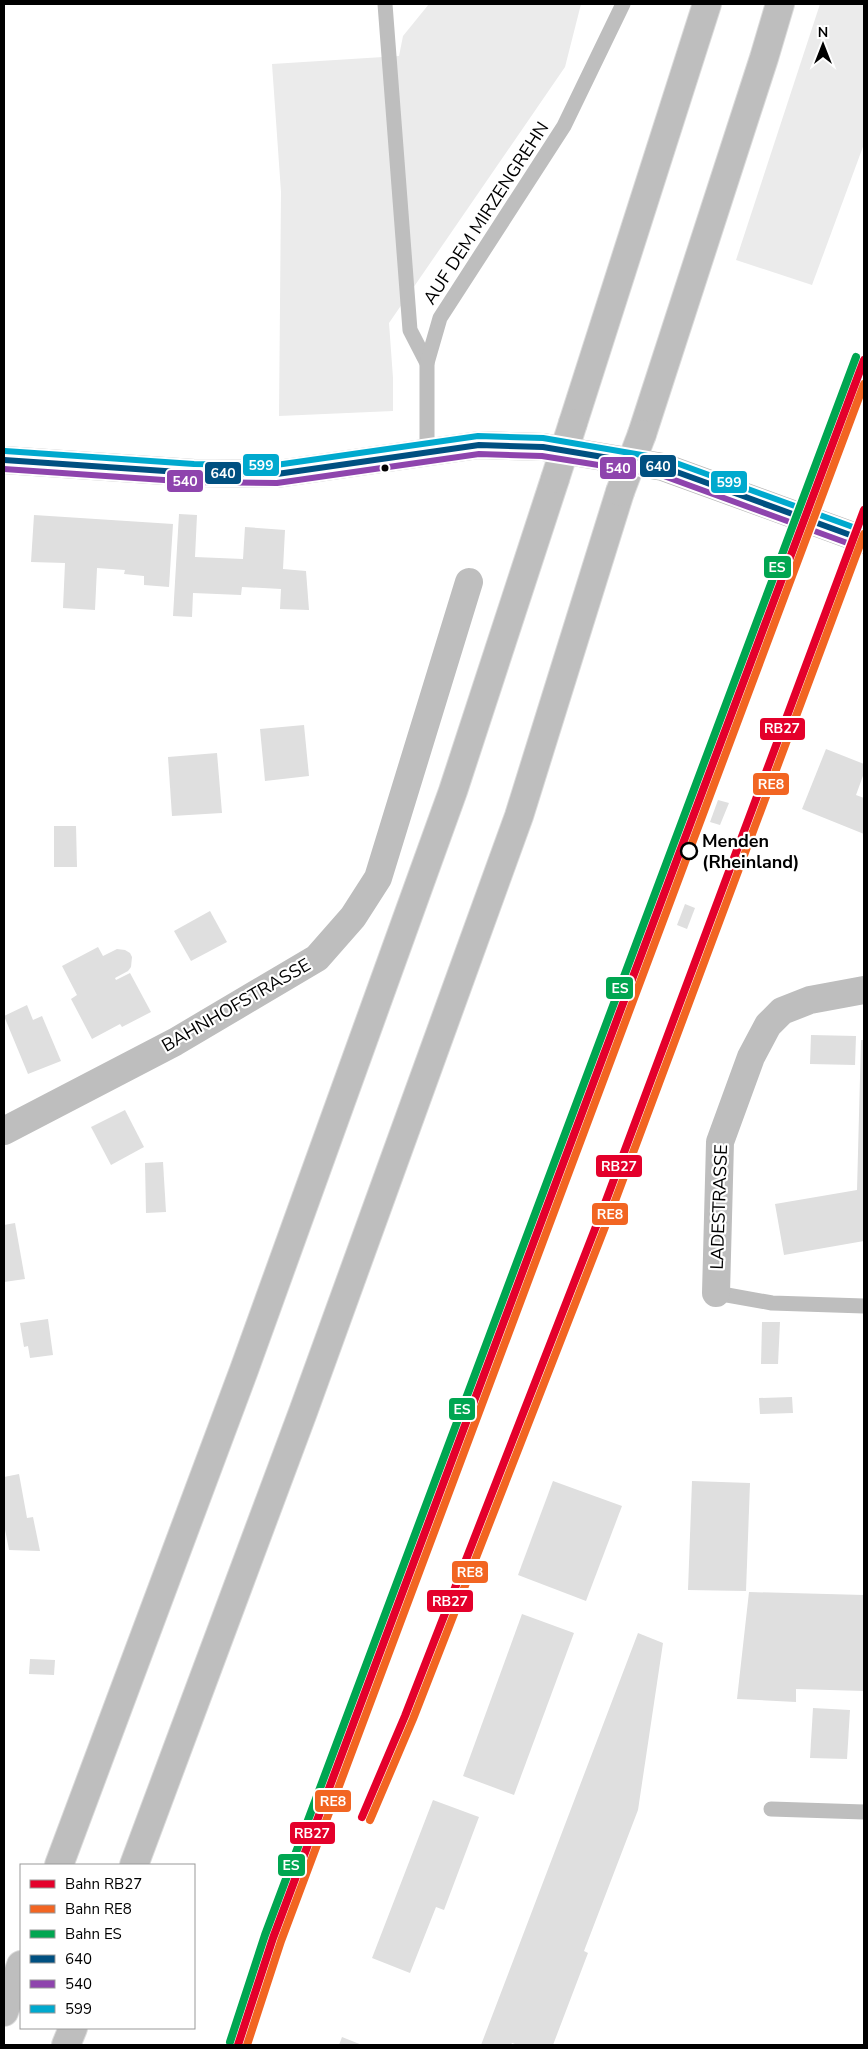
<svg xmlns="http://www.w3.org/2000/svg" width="868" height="2049" font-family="'Nunito Sans',sans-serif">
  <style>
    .green { fill: #ebebeb }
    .building { fill: #dfdfdf }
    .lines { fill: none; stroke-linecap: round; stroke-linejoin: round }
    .highway-casing { stroke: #dbdbdb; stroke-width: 30 }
    .lane { stroke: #bebebe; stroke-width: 15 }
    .street { stroke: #bebebe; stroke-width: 28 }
    .secondary { stroke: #b8b8b8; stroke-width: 28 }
    .highway { stroke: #bebebe; stroke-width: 28 }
    .rail { stroke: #bebebe; stroke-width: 4; stroke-dasharray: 8 2.5 1 2.5; stroke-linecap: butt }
    .highway-bridge-casing { stroke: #dbdbdb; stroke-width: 30; stroke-linecap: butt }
    .highway-bridge { stroke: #bebebe; stroke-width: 28 }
    .bus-1-casing { stroke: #fff; stroke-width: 10 }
    .bus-2-casing { stroke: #fff; stroke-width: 10 }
    .bus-3-casing { stroke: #fff; stroke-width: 10 }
    .bus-1 { stroke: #005081; stroke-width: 6 }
    .bus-2 { stroke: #8e44ad; stroke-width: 6 }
    .bus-3 { stroke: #00a9ce; stroke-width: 6 }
    .rail-1-casing { stroke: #fff; stroke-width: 11 }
    .rail-2-casing { stroke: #fff; stroke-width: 11 }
    .rail-3-casing { stroke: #fff; stroke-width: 11 }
    .rail-1 { stroke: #e4002b; stroke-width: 8 }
    .rail-2 { stroke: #f26522; stroke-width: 8 }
    .rail-3 { stroke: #00a651; stroke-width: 8 }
    .bus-dot { fill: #000; stroke: #fff; stroke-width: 2 }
    .stop-dot { fill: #fff; stroke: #000; stroke-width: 2.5 }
    .labels { text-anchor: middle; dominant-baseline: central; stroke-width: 4.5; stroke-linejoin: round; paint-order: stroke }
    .street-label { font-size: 18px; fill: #000; stroke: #fff }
    .stop-label { font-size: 18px; font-weight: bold; fill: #000; stroke: #fff; text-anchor: start }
    .line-badge { stroke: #fff; stroke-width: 2 }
    .badge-label { font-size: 14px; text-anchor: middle; font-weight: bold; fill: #fff }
  </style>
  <rect width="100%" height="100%" fill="#fff"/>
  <g class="green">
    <path d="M429,4H581L565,67L389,323L393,378V411L279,416L281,192L272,64L399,56L403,36Z"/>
    <path d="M820,4H864V144L812,285L736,260Z"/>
  </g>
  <g class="building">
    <path d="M179,514L197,515L195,557L243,559L245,527L285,530L283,569L306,571L309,610L280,609L281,589L242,587L241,595L193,593L192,617L173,616Z"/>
    <path d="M34,515L173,524L169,587L144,585V576L124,574L125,570L97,568L95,610L63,608L65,563L31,562Z"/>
    <path d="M304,725L309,776L265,781L260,729Z"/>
    <path d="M826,749L864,764V773L856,795L864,798V834L802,809Z"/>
    <path d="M217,753L222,813L172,816L168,757Z"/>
    <path d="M718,800L729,803L720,825L710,822Z"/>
    <path d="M54,826H76L77,867H54Z"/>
    <path d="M685,904L695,908L687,929L677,925Z"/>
    <path d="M210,911L227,942L191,961L174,931Z"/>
    <path d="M98,947L103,956L117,949L125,950L130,953L132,957L131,967L128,971L115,978L116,980L130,973L151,1012L122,1027L120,1024L92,1039L71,999L77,995L62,966Z"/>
    <path d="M27,1005L33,1020L42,1016L61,1061L28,1074L4,1016Z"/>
    <path d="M811,1035L856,1036L855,1065L810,1064Z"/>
    <path d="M861,1040H864V1241L784,1255L775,1204L857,1190Z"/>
    <path d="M125,1110L144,1147L111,1165L91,1127Z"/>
    <path d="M163,1162L166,1212L146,1213L145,1163Z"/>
    <path d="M15,1223L25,1279L4,1282V1225Z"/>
    <path d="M48,1319L53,1355L30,1358L28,1346L24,1347L20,1323Z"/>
    <path d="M762,1322H780L778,1364H761Z"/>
    <path d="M792,1397L793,1413L760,1414L759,1398Z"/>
    <path d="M19,1474L27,1518L33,1517L40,1551L9,1550L4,1524V1477Z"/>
    <path d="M553,1481L622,1506L586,1601L518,1575Z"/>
    <path d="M692,1481L750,1483L746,1591L688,1590Z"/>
    <path d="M749,1592L864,1595V1691L796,1689V1702L737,1699Z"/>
    <path d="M522,1614L574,1633L514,1795L463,1776Z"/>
    <path d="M638,1633L663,1643L638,1810L584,1951L588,1953L553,2045H518L512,2043L511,2045H481Z"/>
    <path d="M30,1659L55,1660L54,1675L29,1674Z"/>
    <path d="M813,1708L850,1710L847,1759L810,1758Z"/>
    <path d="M433,1800L479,1817L444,1910L436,1907L410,1973L372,1958Z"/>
    <path d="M342,2037L362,2045H339Z"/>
  </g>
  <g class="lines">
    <g class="highway-casing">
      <g id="highway">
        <path d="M573,423L707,4"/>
        <path d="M642,434L764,58L780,4"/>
        <path d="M59,1865L244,1370L453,791L555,479"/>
        <path d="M134,1865L303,1412L519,816L620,492"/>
        <path d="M4,2012L21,1965"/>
        <path d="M66,2045L73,2028"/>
      </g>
    </g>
    <g class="lane">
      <path d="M385,4L410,330L427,363"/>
      <path d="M427,453V363L440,318L564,126L623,4"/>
      <path d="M716,1293L772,1303L864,1306"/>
      <path d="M771,1809L864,1812"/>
    </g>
    <g class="street">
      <path d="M4,1131L175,1042L317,958L353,917L378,878L469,582"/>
      <path d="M716,1293L720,1142L751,1057L768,1025L782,1011L810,1000L864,990"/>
    </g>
    <path class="secondary" d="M4,460L194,473L277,474L479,445L543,447L663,467L864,540"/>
    <use href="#highway" class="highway"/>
    <path class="rail" d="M352,1724L467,1417"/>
    <g class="highway-bridge-casing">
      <g id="highway-bridge">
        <path d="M555,479L573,423"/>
        <path d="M620,492L642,434"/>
      </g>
    </g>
    <use href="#highway-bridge" class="highway-bridge"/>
    <g class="bus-1-casing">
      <path id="bus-1" d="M4,460L194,473L277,474L479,445L543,447L663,467L864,540"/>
    </g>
    <g class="bus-2-casing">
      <path id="bus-2" d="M4,469L193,482L277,483L479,454L542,456L661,475L861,548"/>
    </g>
    <g class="bus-3-casing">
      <path id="bus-3" d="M5,451L194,464L276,465L478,436L543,438L665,459L864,531"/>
    </g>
    <use href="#bus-1" class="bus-1"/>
    <use href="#bus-2" class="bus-2"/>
    <use href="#bus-3" class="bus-3"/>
    <g class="rail-1-casing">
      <g id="rail-1">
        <path d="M362,1817L405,1716L604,1206L864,510"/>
        <path d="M238,2045L273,1938L864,360"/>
      </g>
    </g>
    <g class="rail-2-casing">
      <g id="rail-2">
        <path d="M370,1820L413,1719L612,1209L864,534"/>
        <path d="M247,2045L281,1941L864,384"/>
      </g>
    </g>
    <g class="rail-3-casing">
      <path id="rail-3" d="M230,2042L265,1935L856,357"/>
    </g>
    <use href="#rail-1" class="rail-1"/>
    <use href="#rail-2" class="rail-2"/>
    <use href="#rail-3" class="rail-3"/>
  </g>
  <circle class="bus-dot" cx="385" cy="468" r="4.5"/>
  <circle class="stop-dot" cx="689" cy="851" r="8"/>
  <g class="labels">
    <g class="street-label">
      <text transform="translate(486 213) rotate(-57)">AUF DEM MIRZENGREHN</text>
      <text transform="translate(236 1005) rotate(-30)">BAHNHOFSTRASSE</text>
      <text transform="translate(719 1207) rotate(-88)">LADESTRASSE</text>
    </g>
    <g class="stop-label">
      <text x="702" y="841">Menden<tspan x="702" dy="21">(Rheinland)</tspan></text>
    </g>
  </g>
  <g class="line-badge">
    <rect x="242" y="453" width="38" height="24" rx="5" fill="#00a9ce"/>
    <rect x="639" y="454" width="38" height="24" rx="5" fill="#005081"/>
    <rect x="599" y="456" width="38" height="24" rx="5" fill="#8e44ad"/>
    <rect x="204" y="461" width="38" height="24" rx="5" fill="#005081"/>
    <rect x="166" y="469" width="38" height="24" rx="5" fill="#8e44ad"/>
    <rect x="710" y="470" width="38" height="24" rx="5" fill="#00a9ce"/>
    <rect x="763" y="555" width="29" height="24" rx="5" fill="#00a651"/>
    <rect x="759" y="717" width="47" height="24" rx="5" fill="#e4002b"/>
    <rect x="752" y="772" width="38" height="24" rx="5" fill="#f26522"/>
    <rect x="605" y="976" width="29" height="24" rx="5" fill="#00a651"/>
    <rect x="595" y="1154" width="48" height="24" rx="5" fill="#e4002b"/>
    <rect x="591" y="1202" width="38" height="24" rx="5" fill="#f26522"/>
    <rect x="448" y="1397" width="28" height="24" rx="5" fill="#00a651"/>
    <rect x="451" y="1560" width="38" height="24" rx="5" fill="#f26522"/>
    <rect x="426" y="1589" width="48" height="24" rx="5" fill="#e4002b"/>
    <rect x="314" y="1789" width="38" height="24" rx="5" fill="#f26522"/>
    <rect x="289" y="1821" width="47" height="24" rx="5" fill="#e4002b"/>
    <rect x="277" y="1853" width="29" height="24" rx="5" fill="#00a651"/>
  </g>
  <g class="badge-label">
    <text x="261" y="470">599</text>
    <text x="658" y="471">640</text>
    <text x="618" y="473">540</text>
    <text x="223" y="478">640</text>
    <text x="185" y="486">540</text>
    <text x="729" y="487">599</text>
    <text x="777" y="572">ES</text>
    <text x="782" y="733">RB27</text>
    <text x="771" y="789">RE8</text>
    <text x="620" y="993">ES</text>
    <text x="619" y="1171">RB27</text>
    <text x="610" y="1219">RE8</text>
    <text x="462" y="1414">ES</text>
    <text x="470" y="1577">RE8</text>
    <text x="450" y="1606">RB27</text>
    <text x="333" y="1806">RE8</text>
    <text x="312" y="1838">RB27</text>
    <text x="291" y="1870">ES</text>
  </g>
  <rect width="868" height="2049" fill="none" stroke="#000000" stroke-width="10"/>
  <rect x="20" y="1864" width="175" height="165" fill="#ffffff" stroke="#999999"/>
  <rect x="30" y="1880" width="25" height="8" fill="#e4002b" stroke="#999999"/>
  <text x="65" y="1889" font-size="15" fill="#000000">Bahn RB27</text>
  <rect x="30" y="1905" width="25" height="8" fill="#f26522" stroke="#999999"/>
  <text x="65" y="1914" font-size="15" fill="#000000">Bahn RE8</text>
  <rect x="30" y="1930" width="25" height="8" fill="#00a651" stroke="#999999"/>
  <text x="65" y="1939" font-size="15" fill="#000000">Bahn ES</text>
  <rect x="30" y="1955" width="25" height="8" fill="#005081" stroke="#999999"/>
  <text x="65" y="1964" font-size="15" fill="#000000">640</text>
  <rect x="30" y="1980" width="25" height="8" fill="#8e44ad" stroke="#999999"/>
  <text x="65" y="1989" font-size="15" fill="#000000">540</text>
  <rect x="30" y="2005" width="25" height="8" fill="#00a9ce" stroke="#999999"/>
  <text x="65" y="2014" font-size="15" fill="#000000">599</text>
  <g transform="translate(823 45)" stroke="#ffffff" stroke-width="4" paint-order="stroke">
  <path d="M0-4L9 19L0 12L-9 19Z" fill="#000000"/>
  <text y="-8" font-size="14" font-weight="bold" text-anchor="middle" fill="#000000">N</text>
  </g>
</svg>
